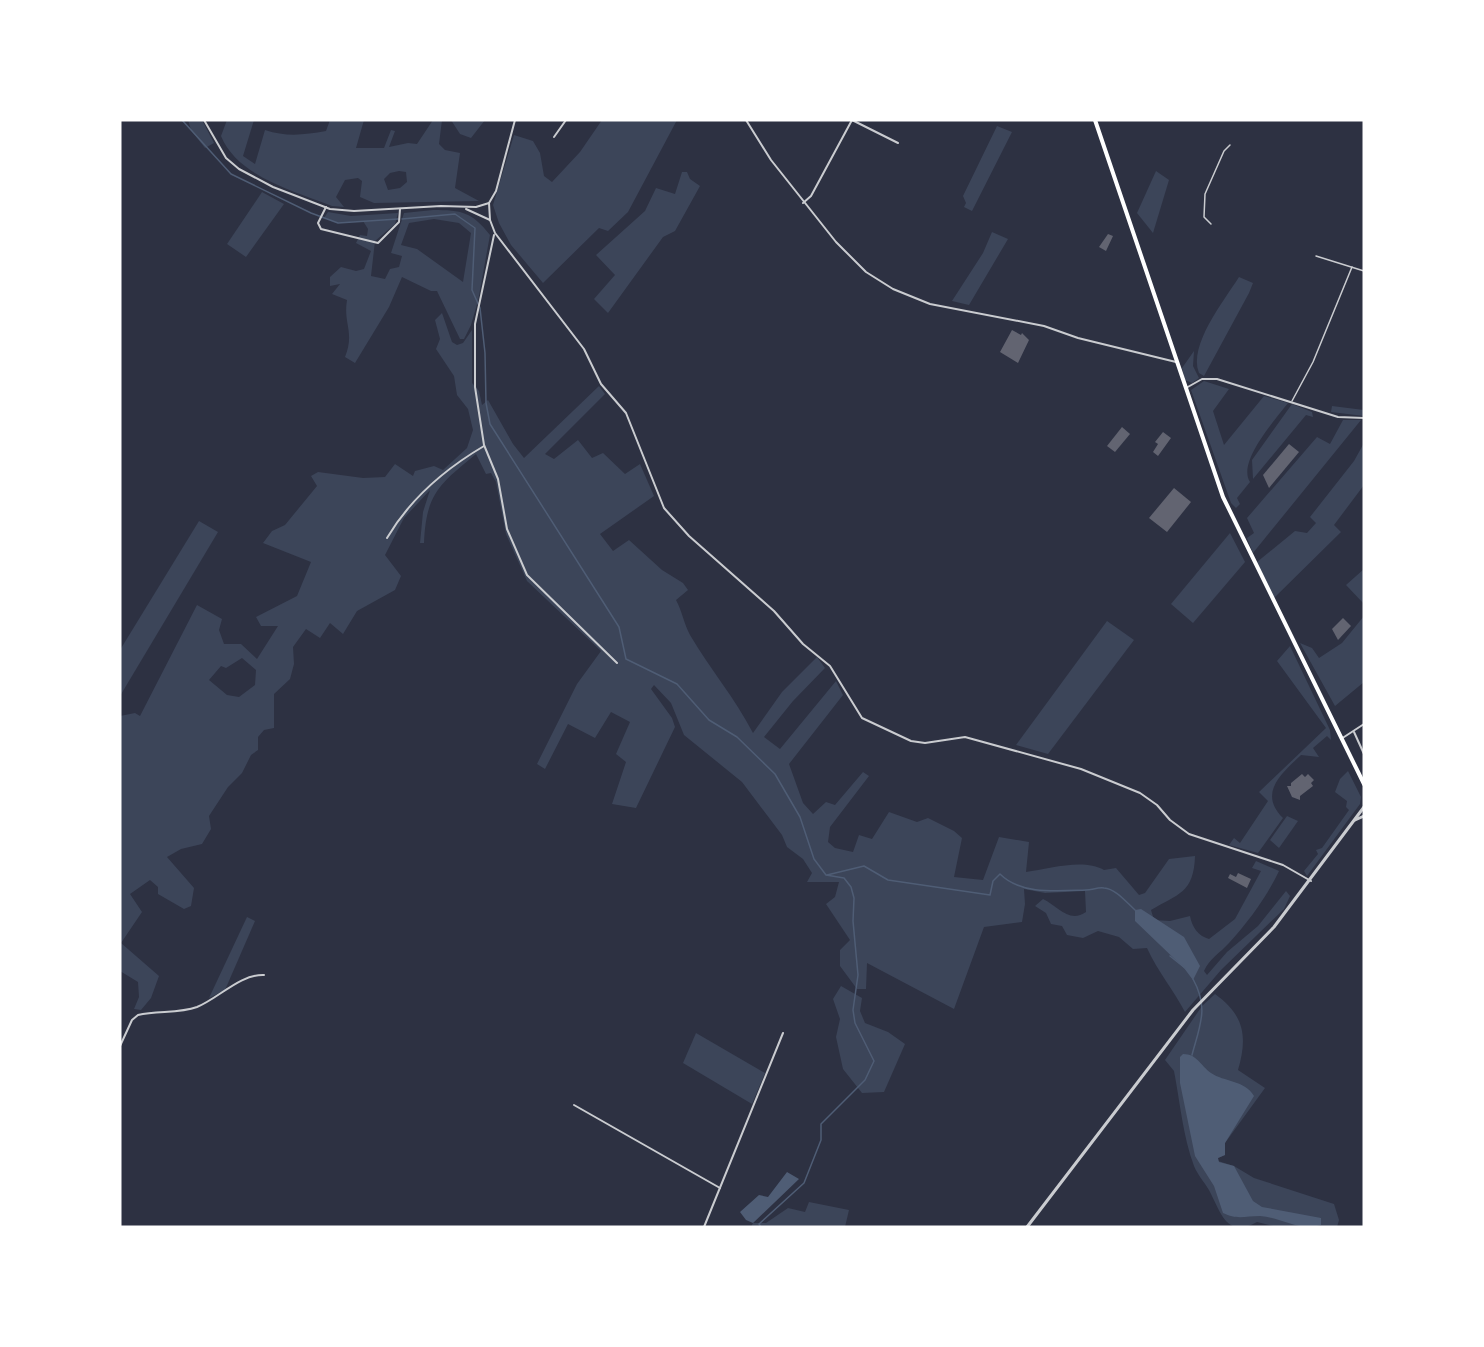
<svg xmlns="http://www.w3.org/2000/svg" width="1484" height="1347" font-family="'Nunito Sans',sans-serif">
  <style>
    .green { fill: #3c4559; fill-rule: evenodd }
    .water { fill: #4f5d75 }
    .lines { fill: none; stroke-linecap: round; stroke-linejoin: round }
    .stream { stroke: #4f5d75; stroke-width: 1.5 }
    .building { fill: #626471 }
    .service { stroke: #caccd0; stroke-width: 1.5 }
    .minor { stroke: #caccd0; stroke-width: 2 }
    .tertiary { stroke: #caccd0; stroke-width: 3 }
    .primary { stroke: #fff; stroke-width: 4 }
  </style>
  <rect width="100%" height="100%" fill="#2d3142"/>
  <g class="green">
    <path d="M188,120H202L214,143L205,148L191,130Z"/>
    <path d="M227,120H254L243,156L255,164L265,130C286,137 304,135 326,131L330,120H364L356,148H384L391,130L395,131L389,147L408,143L417,144L433,120H442L439,144L445,150L460,153L455,188L479,201L374,203L360,197L362,181L358,178L345,180L336,197L344,207L332,206C294,191 238,177 221,136ZM399,171L406,172L407,182L400,188L388,190L384,179L390,173Z"/>
    <path d="M451,120H485L471,138L460,134Z"/>
    <path d="M602,120H677L628,212L608,231L599,228L543,283L511,245L499,223L493,205L514,135L533,141L540,153L544,176L552,182L580,152Z"/>
    <path d="M997,126L1012,132L972,211L964,207L966,203L963,196Z"/>
    <path d="M1156,171L1169,180L1153,233L1137,213Z"/>
    <path d="M682,172H687L690,179L700,186L675,231L663,237L608,313L594,299L615,275L596,255L645,211L656,188L675,194Z"/>
    <path d="M262,192L284,204L246,257L227,244Z"/>
    <path d="M433,210C462,210 472,212 490,235L478,301L471,325L464,339H460L437,291H431L402,277L389,307L355,363L345,357C355,332 343,324 347,300L332,294L340,284L330,286V277L341,267L356,271L364,269L371,251L356,243L360,235L367,236L368,229L363,221L338,223L324,218L328,212L351,216L398,213L395,224L375,241L371,276L385,279L390,269L399,267L402,256L391,253L404,213ZM434,219L459,223L471,233L463,282L417,249L401,245L409,223Z"/>
    <path d="M992,232L1008,239L969,305L952,301L983,253Z"/>
    <path d="M1239,277L1253,283L1249,293L1204,376L1199,373C1188,345 1224,301 1239,277Z"/>
    <path d="M442,313L452,342L457,345L463,343L472,330V383L479,391L482,405L488,400L513,444L524,458L599,386L605,394L545,454L554,459L578,440L592,458L603,453L625,474L640,464L654,496L600,534L613,551L629,540L662,570L683,583L688,590L676,600C682,611 684,624 690,635C710,669 735,698 753,733L782,692L817,657L825,668L793,701L764,737L780,749L836,681L843,695L789,764L803,803L813,814L826,802L835,805L863,772L869,776L830,827L828,842L835,848L853,852L859,835L872,839L889,812L917,822L928,818L954,831L962,838L954,877L983,880L999,837L1029,842L1026,872C1049,869 1083,858 1104,870L1116,868L1139,895L1145,893L1169,859L1195,856C1194,893 1178,894 1151,910L1154,920L1170,921L1190,916C1192,927 1198,936 1209,939L1235,919L1261,871L1252,868L1256,861L1279,871C1266,898 1249,921 1229,943C1220,953 1209,959 1204,971L1207,975L1227,952L1258,926L1286,891L1290,896L1284,909L1221,970L1185,1012C1173,989 1158,972 1147,948L1133,949L1119,937L1098,931L1083,938L1067,935L1062,926L1051,924L1046,913L1035,906L1043,899C1058,906 1069,924 1086,912L1085,891L1045,893L1024,889L1025,904L1022,922L984,927L954,1009L867,963L866,989H857L840,966V950L850,940L826,904L835,897L839,882H807L812,873L803,859L787,847L782,835L742,782L684,735L671,703L654,685L651,689L672,718L675,727L636,808L612,804L626,762L616,754L630,722L611,712L595,738L568,724L545,769L537,764L577,684L601,651L527,581L506,534L496,482L491,473L486,474L476,454C440,484 426,493 424,543H420L423,512L430,490L404,518L385,555L401,576L395,590L357,611L343,634L330,623L320,638L306,629L293,647L294,664L290,679L274,694V728L264,730L258,737V750L251,755L242,773L228,787L209,816L211,829L202,844L181,849L167,857L194,888L191,906L184,909L158,894V887L150,880L130,894L142,912L121,943L159,976L151,998L141,1010L134,1009L139,997L138,982L120,971V716L135,713L140,716L197,605L222,619L219,630L224,644H241L257,659L278,626H261L256,617L297,596L311,562L263,543L272,531L285,525L317,486L311,476L318,472L363,478L385,477L395,464L413,476L415,471L434,466L443,470L467,448L473,430L468,409L457,395L454,376L436,349L440,339L435,320ZM242,658L256,670L255,685L239,697L227,695L209,680L221,666L226,668Z"/>
    <path d="M1194,351L1193,366L1199,378L1192,383L1185,380L1182,368Z"/>
    <path d="M1204,381L1229,389L1213,411L1224,445L1264,396L1288,403C1275,420 1237,462 1250,482L1237,498L1240,504L1236,508L1231,503L1191,390Z"/>
    <path d="M1292,404L1312,412L1313,417L1306,415L1253,479L1252,460Z"/>
    <path d="M1332,406L1364,410V416L1331,412Z"/>
    <path d="M1343,420H1361L1253,553L1247,538L1254,533L1247,518L1317,437L1330,444Z"/>
    <path d="M1364,443V485L1334,525L1341,532L1273,599L1257,562L1295,531L1307,533L1316,523L1310,517L1354,461Z"/>
    <path d="M199,521L218,532L120,696V650Z"/>
    <path d="M1230,533L1245,562L1193,623L1171,604Z"/>
    <path d="M1364,569V604L1346,585Z"/>
    <path d="M1364,616V682L1335,706L1300,643L1312,648L1319,658L1342,643Z"/>
    <path d="M1107,621L1134,640L1048,754L1016,745Z"/>
    <path d="M1290,646L1330,730L1331,740L1327,736L1313,748L1319,757L1301,755C1281,774 1258,793 1283,818L1258,853L1229,845L1234,838L1240,843L1268,801L1259,792L1326,728L1277,661Z"/>
    <path d="M1348,771L1361,797L1360,804L1307,876L1304,871L1318,854L1316,850L1322,848L1349,810L1346,807L1347,801L1335,792L1340,779Z"/>
    <path d="M1287,816L1298,821L1279,848L1270,840Z"/>
    <path d="M247,917L255,921L225,990L209,998Z"/>
    <path d="M841,986L862,998L860,1011L865,1023L888,1032L905,1044L884,1092L862,1093L843,1069L836,1037L840,1019L833,999Z"/>
    <path d="M1215,994C1244,1015 1248,1036 1238,1070L1265,1088L1225,1143V1155L1218,1158V1161L1234,1166L1254,1178L1334,1204L1339,1220L1337,1227H1277L1257,1222C1228,1238 1222,1216 1211,1194C1207,1185 1198,1176 1194,1166C1183,1137 1180,1102 1174,1071L1165,1060L1202,1006Z"/>
    <path d="M696,1033L765,1073L752,1104L683,1063Z"/>
    <path d="M809,1202L849,1210L845,1227H751L753,1223H766L788,1208L805,1212Z"/>
  </g>
  <g class="water">
    <path d="M1141,909L1184,937L1200,966L1193,980L1184,968L1135,921V910Z"/>
    <path d="M1183,1054C1197,1054 1200,1065 1211,1073C1224,1082 1245,1080 1254,1096L1225,1143V1155L1218,1158L1219,1162L1234,1166L1253,1201L1262,1207L1321,1218V1225C1299,1232 1281,1217 1260,1216C1245,1216 1237,1220 1223,1213L1214,1186L1195,1156L1180,1083V1057Z"/>
    <path d="M787,1172L799,1179L753,1223L746,1220L740,1212L759,1195L768,1197Z"/>
  </g>
  <g class="lines">
    <g class="stream">
      <path d="M182,120L231,174L311,213L338,223L398,219"/>
      <path d="M402,219L455,214L475,228L472,290L480,308L485,353L486,403L490,424L619,627L626,659L677,684L709,720L737,737L775,774L800,817L814,859L826,875L844,878L851,887L854,898L853,921L858,975L853,1010L855,1023L874,1061L865,1080L821,1124V1140L804,1183L759,1224L761,1227"/>
      <path d="M827,875L864,866L888,880L990,895L993,881L1000,874C1021,895 1057,891 1086,890C1092,890 1098,887 1104,888C1116,889 1126,902 1135,910"/>
      <path d="M1170,956L1185,968"/>
      <path d="M1192,1055C1200,1025 1209,1008 1193,979"/>
    </g>
  </g>
  <g class="building">
    <path d="M1108,234L1113,236L1106,251L1099,247Z"/>
    <path d="M1012,330L1021,335L1022,333L1029,340L1018,363L1000,352Z"/>
    <path d="M1122,427L1130,434L1115,452L1107,446Z"/>
    <path d="M1163,432L1171,438L1158,456L1153,452L1158,444L1155,442Z"/>
    <path d="M1289,444L1299,452L1269,488L1263,475Z"/>
    <path d="M1174,488L1191,502L1167,532L1149,518Z"/>
    <path d="M1343,618L1351,626L1338,640L1332,629Z"/>
    <path d="M1302,774L1305,777L1308,774L1314,780L1311,783L1313,786L1300,796V800L1292,797L1287,786H1291V783Z"/>
    <path d="M1238,873L1251,879L1247,888L1228,878L1230,874L1236,877Z"/>
  </g>
  <g class="lines">
    <g class="service">
      <path d="M1211,224L1204,217L1205,194L1224,151L1230,145"/>
      <path d="M1316,256L1364,271"/>
      <path d="M1292,401L1313,362L1352,267"/>
    </g>
    <g class="minor">
      <path d="M204,120L226,158L239,169L273,187L330,209L354,211L441,206L476,207L489,203"/>
      <path d="M515,120L496,191L489,203L490,220L495,233L584,349L601,384L626,413L664,508L689,536L774,611L803,644L830,666L862,718L911,741L925,743L965,737L1081,769L1140,793L1157,805L1170,820L1189,834L1283,865L1311,881"/>
      <path d="M746,120L771,160L836,242L866,272L893,289L930,304L1044,326L1078,338L1176,362"/>
      <path d="M852,120L898,143"/>
      <path d="M554,137L566,120"/>
      <path d="M803,203L811,196L852,120"/>
      <path d="M326,207L318,223L321,229L378,243L399,222L400,209"/>
      <path d="M466,209L490,220"/>
      <path d="M494,235L475,324V387L484,445L498,479L507,529L527,575L617,663"/>
      <path d="M1186,388L1202,379H1217L1338,417L1364,418"/>
      <path d="M387,538C410,499 445,469 484,446"/>
      <path d="M1354,732L1364,754"/>
      <path d="M1341,739L1364,724"/>
      <path d="M120,1046L132,1020L138,1015C157,1010 178,1014 197,1007C219,998 240,974 264,975"/>
      <path d="M574,1105L720,1188"/>
      <path d="M704,1227L783,1033"/>
    </g>
    <g class="tertiary">
      <path d="M1355,820L1364,816"/>
      <path d="M1027,1227L1193,1010L1274,927L1364,807"/>
    </g>
    <path class="primary" d="M1095,120L1223,497L1364,784"/>
  </g>
  <rect width="1484" height="1347" fill="none" stroke="#ffffff" stroke-width="243"/>
</svg>
